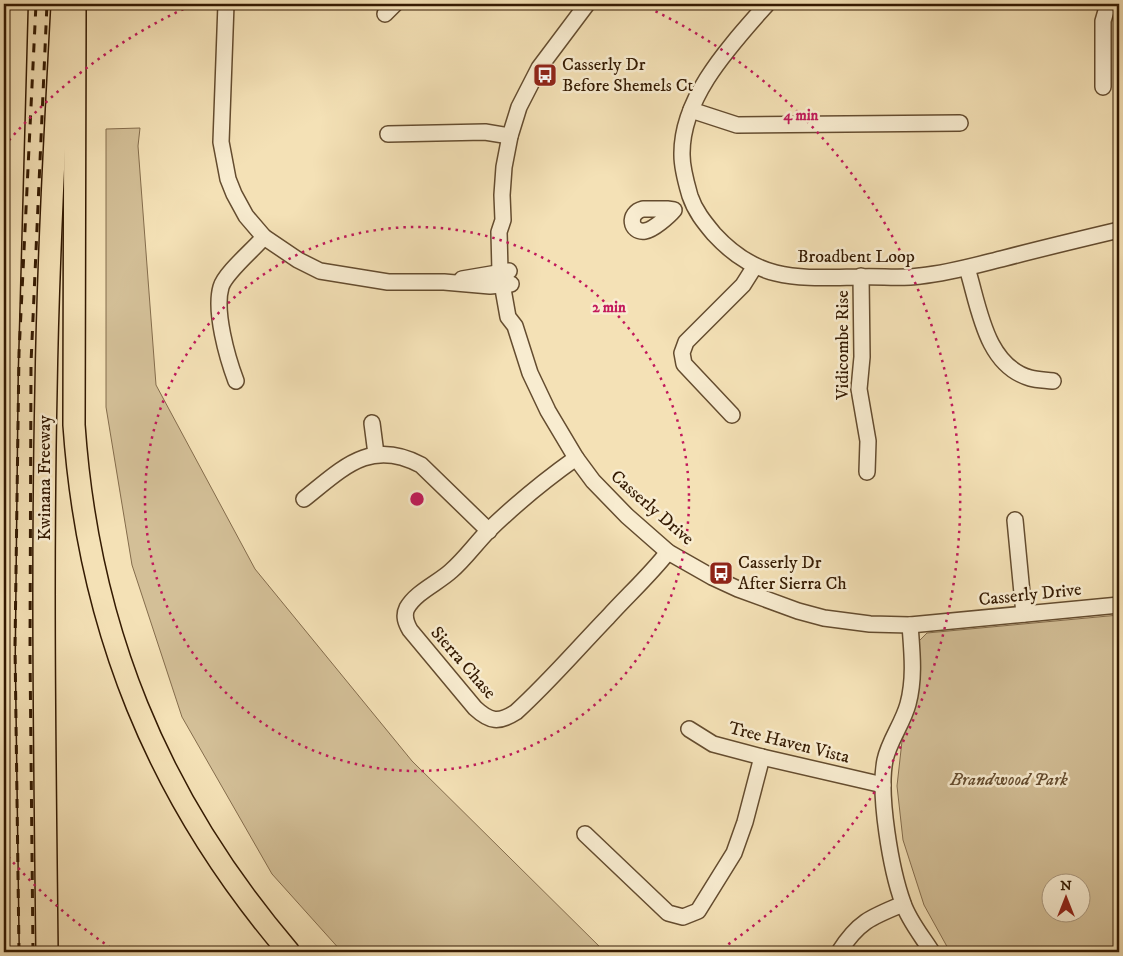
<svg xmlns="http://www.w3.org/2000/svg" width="1123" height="956" font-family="'IM FELL DW Pica',serif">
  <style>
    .green { fill: #d3bf97; stroke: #846c4c; fill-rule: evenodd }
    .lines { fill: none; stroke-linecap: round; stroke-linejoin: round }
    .minor-casing { stroke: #644c2f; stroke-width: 18 }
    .highway-casing { stroke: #341a02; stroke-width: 24 }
    .minor { stroke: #f8ecd0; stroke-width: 15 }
    .highway { stroke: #f4e1b6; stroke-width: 21 }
    .rail { stroke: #341a02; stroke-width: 3; stroke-dasharray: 9 9; stroke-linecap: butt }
    .ring { fill: none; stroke: #c2185b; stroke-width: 2.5; stroke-dasharray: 2.5 5 }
    .labels { text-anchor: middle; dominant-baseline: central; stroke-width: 5; stroke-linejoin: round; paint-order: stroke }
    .poi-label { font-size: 18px; fill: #341a02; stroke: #f8ecd0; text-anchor: start }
    .street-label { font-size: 18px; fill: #341a02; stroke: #f8ecd0 }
    .park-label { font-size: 18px; font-style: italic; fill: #644c2f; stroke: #f8ecd0 }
    .centre { fill: #c2185b; stroke: #f8ecd0; stroke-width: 2.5 }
    .ring-label { font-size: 15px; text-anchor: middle; font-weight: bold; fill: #c2185b; stroke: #f8ecd0; stroke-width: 5; stroke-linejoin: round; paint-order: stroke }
  </style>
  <rect width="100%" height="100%" fill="#f4e1b6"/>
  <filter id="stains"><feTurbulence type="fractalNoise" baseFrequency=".004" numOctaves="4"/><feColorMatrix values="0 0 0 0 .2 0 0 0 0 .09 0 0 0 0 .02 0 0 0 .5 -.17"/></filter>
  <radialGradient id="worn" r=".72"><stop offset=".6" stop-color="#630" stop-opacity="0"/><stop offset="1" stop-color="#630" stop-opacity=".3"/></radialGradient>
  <g class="green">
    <path d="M140,128L138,146L156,385L255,569L412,761L605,952H342L272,874L182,717L132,565L106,407V129Z"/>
    <path d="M1119,615V952H950L924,905L903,840L897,786L902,741L918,684L917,643L927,633ZM1050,884H1080V914H1050Z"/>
  </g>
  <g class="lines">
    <g class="minor-casing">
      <g id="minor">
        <path d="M226,4L221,142L228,179L234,194L246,216L264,237L298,260L320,271L388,282H444L490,286L511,284"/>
        <path d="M587,4L539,68L519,107L510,136L504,167L502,195L503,220L499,232L500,272L508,317L515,326L530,373L548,411L576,458L593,481L627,516L668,552L712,577L738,589L798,611L824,618L870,624L910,625L1119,605"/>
        <path d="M767,4C731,45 681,97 682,155C682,169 686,182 690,196C695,211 704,222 714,234C759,283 799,278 860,277C880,276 901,279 920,276C950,273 977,265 1005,258C1043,248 1081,239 1119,230"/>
        <path d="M385,14L395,4"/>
        <path d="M1103,87V21L1108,4"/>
        <path d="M691,110L737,125L960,123"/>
        <path d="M388,134L485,132L510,136"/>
        <path d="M643,209H667L674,210C669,216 653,230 645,231C630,233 627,213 643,209Z"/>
        <path d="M967,268C979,306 985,365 1030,378C1037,380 1045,380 1053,381"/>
        <path d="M861,276L862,357L859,389L868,441L867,472"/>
        <path d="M462,279L509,271"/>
        <path d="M236,381C227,357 214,311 221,287C225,273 254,249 264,237"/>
        <path d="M732,415L684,364L682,353L686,342L743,285L755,266"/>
        <path d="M372,423L376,454"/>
        <path d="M576,458C545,480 517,503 490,529C476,543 465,559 451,571C438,583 416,592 407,608C403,616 406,623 410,630L475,708C490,722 499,723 516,712C549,682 577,649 608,617C628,595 650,575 668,552"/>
        <path d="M304,499C343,468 370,438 421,465L489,531"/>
        <path d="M1015,520L1024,614"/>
        <path d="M910,625C912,652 915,678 908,704C903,723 889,741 885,760C878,795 891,870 903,903C909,921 922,936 932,952"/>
        <path d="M689,729L713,744L762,757L883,785"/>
        <path d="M585,834L668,913L683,917L698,911L734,853L745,822L762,757"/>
        <path d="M839,952C858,922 871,917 903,904"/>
      </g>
    </g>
    <g class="highway-casing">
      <g id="highway">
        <path d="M75,4L74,425C88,626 157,798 289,952"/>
        <path d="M8,952L4,655L7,373L17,4"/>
        <path d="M47,952C45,765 42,578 46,391C48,263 55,135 62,6"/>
      </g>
    </g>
    <use href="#minor" class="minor"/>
    <use href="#highway" class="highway"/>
    <g class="rail">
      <path d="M19,952L15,645L19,353L36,4"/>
      <path d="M33,952L30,653L31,363L47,4"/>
    </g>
  </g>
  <g class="ring">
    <circle cx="417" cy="499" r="272"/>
    <path d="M117 952A543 543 0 0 1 4 852M4 146A543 543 0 0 1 192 5M642 5A543 543 0 0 1 717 952"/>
  </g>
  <defs>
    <g id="bus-square" transform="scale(1.25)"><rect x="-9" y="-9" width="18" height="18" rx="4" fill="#8f2418" stroke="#f8ecd0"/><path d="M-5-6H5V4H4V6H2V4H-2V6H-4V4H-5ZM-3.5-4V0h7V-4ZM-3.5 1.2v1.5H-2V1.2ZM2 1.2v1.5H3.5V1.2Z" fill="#fff"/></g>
  </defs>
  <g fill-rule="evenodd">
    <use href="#bus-square" x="545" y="75"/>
    <use href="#bus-square" x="721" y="573"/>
  </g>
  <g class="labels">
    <g class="poi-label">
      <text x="562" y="65">Casserly Dr<tspan x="562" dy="21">Before Shemels Ct</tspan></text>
      <text x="738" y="563">Casserly Dr<tspan x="738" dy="21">After Sierra Ch</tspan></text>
    </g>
    <g class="street-label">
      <text x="856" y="257">Broadbent Loop</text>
      <text transform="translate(843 345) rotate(-90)">Vidicombe Rise</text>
      <text transform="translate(45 478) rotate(-90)">Kwinana Freeway</text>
      <text transform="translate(652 508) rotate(41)">Casserly Drive</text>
      <text transform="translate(1030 595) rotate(-6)">Casserly Drive</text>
      <text transform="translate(463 663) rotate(49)">Sierra Chase</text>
      <text transform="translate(789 743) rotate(14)">Tree Haven Vista</text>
    </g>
    <g class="park-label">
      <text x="1009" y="780">Brandwood Park</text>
    </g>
  </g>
  <circle cx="417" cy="499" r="8" class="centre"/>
  <g class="ring-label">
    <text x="801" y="120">4 min</text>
    <text x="609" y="312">2 min</text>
  </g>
  <rect width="1123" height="956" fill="none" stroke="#f4e1b6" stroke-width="20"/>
  <rect x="5" y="5" width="1113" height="946" fill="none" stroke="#341a02" stroke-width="2.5"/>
  <rect x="10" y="10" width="1103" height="936" fill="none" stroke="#341a02"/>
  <g transform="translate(1066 898)"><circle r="24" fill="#f8ecd0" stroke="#aa987e"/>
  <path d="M0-4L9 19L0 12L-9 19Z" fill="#8f2418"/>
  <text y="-8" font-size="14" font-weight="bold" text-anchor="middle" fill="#341a02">N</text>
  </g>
  <rect width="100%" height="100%" filter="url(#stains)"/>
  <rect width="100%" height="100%" fill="url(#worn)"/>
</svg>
